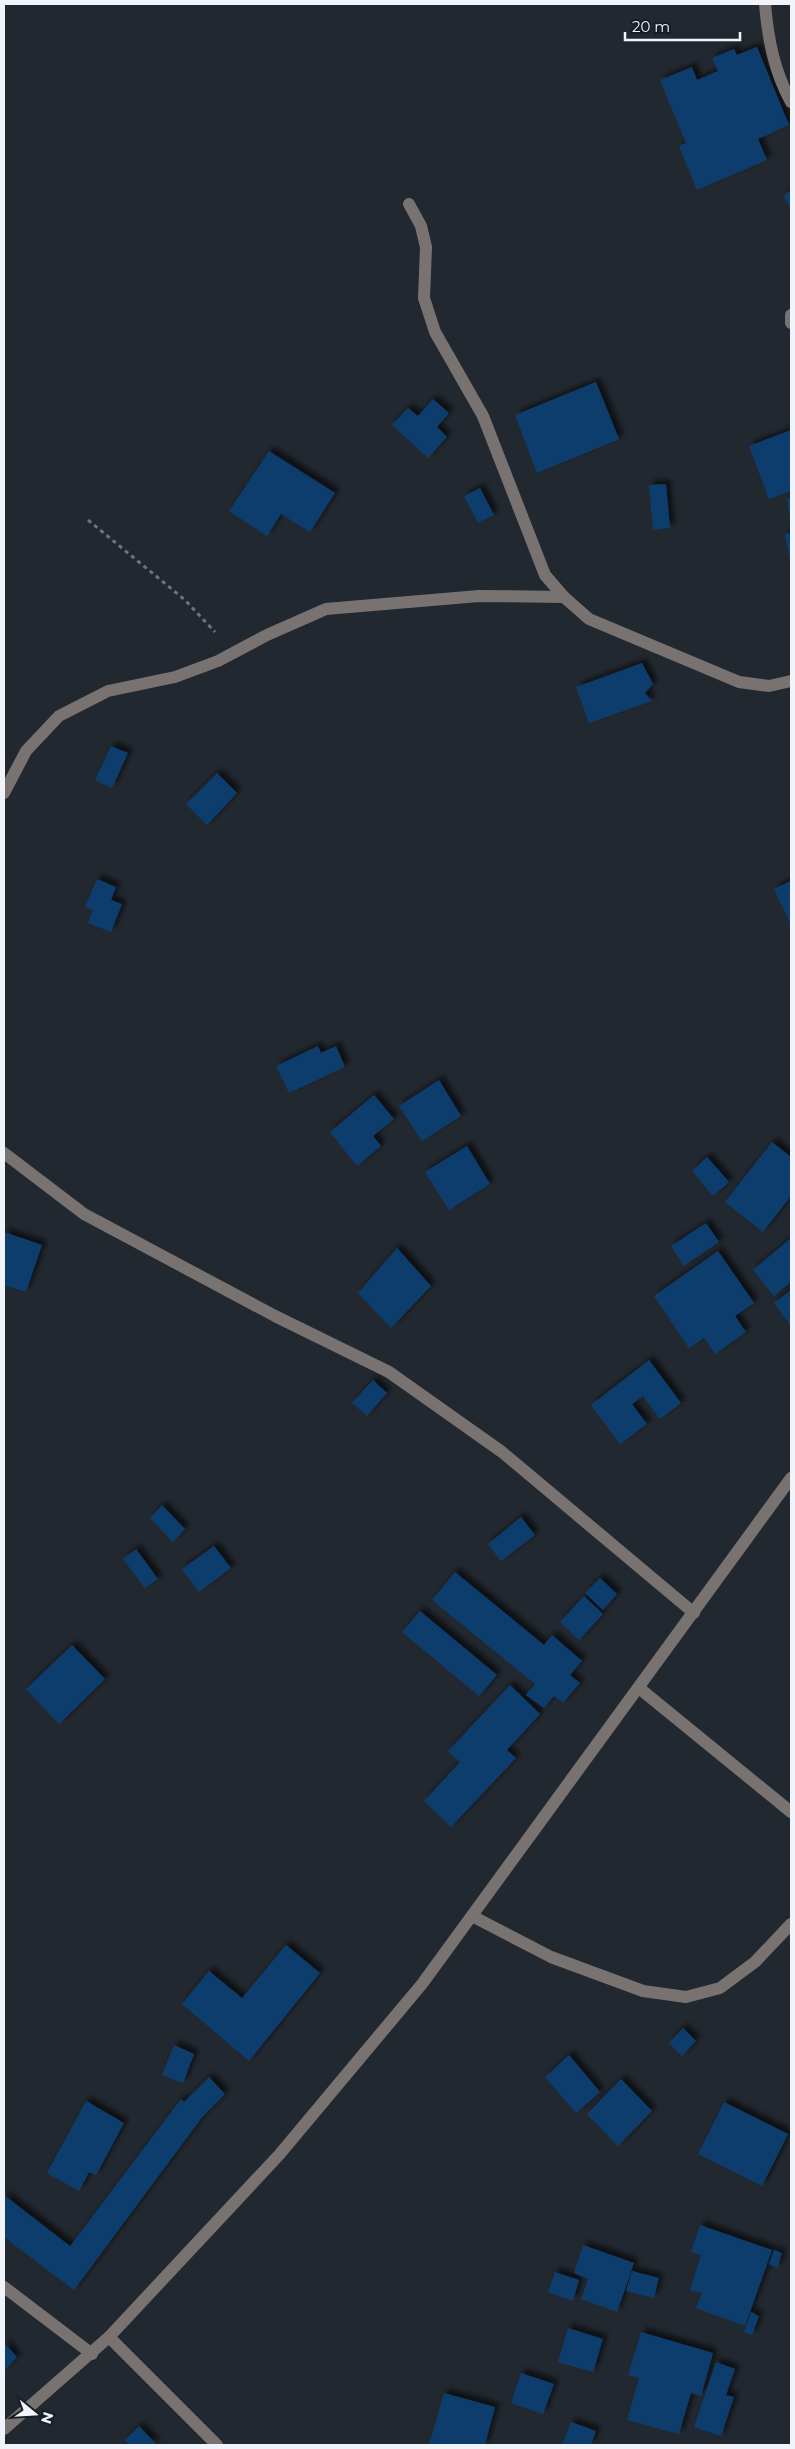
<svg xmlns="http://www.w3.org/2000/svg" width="795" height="2449" font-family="Montserrat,sans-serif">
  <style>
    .building { fill: #113e6c; filter: url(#shadow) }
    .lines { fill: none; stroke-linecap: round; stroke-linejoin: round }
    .path { stroke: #6f747b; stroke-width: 3; stroke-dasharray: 4 4; stroke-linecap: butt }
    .minor { stroke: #787371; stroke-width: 12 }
  </style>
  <defs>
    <filter id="shadow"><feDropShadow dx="4.5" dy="-4.5" stdDeviation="2.5" flood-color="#0009"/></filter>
  </defs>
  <rect width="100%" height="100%" fill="#22282f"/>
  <g class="building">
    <path d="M757,47L789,125L758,139L767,160L697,190L679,146L686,143L660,80L692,67L697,80L718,71L712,58L734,49L737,55Z"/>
    <path d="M791,190V208L783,196Z"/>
    <path d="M596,382L619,439L537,473L515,415Z"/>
    <path d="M433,399L449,413L437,427L447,437L428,458L392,425L408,408L418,416Z"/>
    <path d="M791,430V491L769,499L749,446Z"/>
    <path d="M269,451L335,493L310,532L281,514L267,536L229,511Z"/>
    <path d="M666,484L670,528L653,530L649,485Z"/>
    <path d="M480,488L494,515L478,523L464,496Z"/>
    <path d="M791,498V518H790L787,499Z"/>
    <path d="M791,533V560H790L785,534Z"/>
    <path d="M642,663L653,684L645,693L652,701L589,723L576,687Z"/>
    <path d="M111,746L128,753L112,788L95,780Z"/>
    <path d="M217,773L237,793L207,825L186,804Z"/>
    <path d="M97,879L116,887L111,900L122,904L111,932L88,923L93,910L85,907Z"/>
    <path d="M791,881V925L774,889Z"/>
    <path d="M318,1046L321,1053L336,1046L345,1067L289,1093L276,1066Z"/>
    <path d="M439,1080L461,1116L422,1141L399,1106Z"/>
    <path d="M374,1095L394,1119L373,1136L381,1146L357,1166L330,1132Z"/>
    <path d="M772,1142L791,1157V1196L763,1232L725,1202Z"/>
    <path d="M467,1146L490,1184L449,1210L425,1172Z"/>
    <path d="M707,1157L729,1182L713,1196L692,1171Z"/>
    <path d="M706,1223L719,1242L684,1266L671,1246Z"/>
    <path d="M4,1232L42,1245L26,1292L4,1285Z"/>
    <path d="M791,1238V1282L774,1296L753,1270Z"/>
    <path d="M397,1248L431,1286L391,1328L358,1293Z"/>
    <path d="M718,1251L754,1303L735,1316L746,1332L715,1354L704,1338L689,1348L654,1296Z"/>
    <path d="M791,1290V1326L774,1303Z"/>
    <path d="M649,1360L681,1403L660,1419L643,1396L632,1404L647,1424L620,1444L591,1405Z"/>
    <path d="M373,1380L387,1393L367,1416L352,1403Z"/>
    <path d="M162,1505L185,1529L173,1542L150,1518Z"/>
    <path d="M521,1517L535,1535L501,1561L488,1544Z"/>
    <path d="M214,1546L231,1568L199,1592L182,1569Z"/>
    <path d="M136,1549L158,1579L145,1588L123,1559Z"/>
    <path d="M455,1572L544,1645L552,1635L582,1661L570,1675L580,1683L563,1703L554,1696L544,1708L526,1695L535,1684L432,1600Z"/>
    <path d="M600,1578L617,1594L603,1610L585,1593Z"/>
    <path d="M584,1596L603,1614L579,1640L560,1622Z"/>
    <path d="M420,1611L497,1675L479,1696L402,1632Z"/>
    <path d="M72,1645L105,1679L59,1724L26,1689Z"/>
    <path d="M510,1685L540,1714L507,1750L516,1758L451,1827L424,1801L460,1762L448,1751Z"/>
    <path d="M286,1945L320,1973L249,2061L182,2004L209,1971L242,1998Z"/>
    <path d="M683,2028L696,2041L682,2056L669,2043Z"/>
    <path d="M174,2045L194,2054L183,2083L162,2075Z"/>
    <path d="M569,2055L600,2092L576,2113L545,2077Z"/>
    <path d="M209,2077L225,2094L203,2116L74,2290L4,2237V2195L70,2246L181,2099L184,2102Z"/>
    <path d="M621,2079L652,2111L618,2146L587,2114Z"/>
    <path d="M86,2101L124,2123L96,2175L89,2172L79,2191L47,2173Z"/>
    <path d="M724,2102L788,2134L762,2186L698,2154Z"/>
    <path d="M700,2225L772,2250L745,2326L696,2308L702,2293L690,2290L701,2255L691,2252Z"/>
    <path d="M583,2245L634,2263L617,2312L581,2299L588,2279L574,2273Z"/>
    <path d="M774,2250L782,2253L777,2268L769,2264Z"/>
    <path d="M632,2271L659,2278L654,2298L626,2291Z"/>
    <path d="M555,2272L579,2280L573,2301L548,2292Z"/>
    <path d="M751,2312L759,2316L752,2335L744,2332Z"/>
    <path d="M568,2328L603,2339L593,2372L558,2362Z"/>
    <path d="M641,2332L713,2353L701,2396L691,2393L679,2434L627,2420L639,2378L628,2375Z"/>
    <path d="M4,2343L17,2357L4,2371Z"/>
    <path d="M716,2362L735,2369L726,2395L734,2397L721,2436L694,2427Z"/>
    <path d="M521,2373L554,2384L543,2414L511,2403Z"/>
    <path d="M444,2393L495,2407L485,2445H429Z"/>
    <path d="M571,2422L596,2431L591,2445H562Z"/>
    <path d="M139,2426L157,2445H130L125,2440Z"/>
  </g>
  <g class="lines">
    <path class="path" d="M88,520L185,600L215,632"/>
    <g class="minor">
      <path d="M765,4C768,39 774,71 791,102"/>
      <path d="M409,204L421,226L426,247L424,298L435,332L483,416L545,575L564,597L589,619L739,682L769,686L791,681"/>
      <path d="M791,315V323"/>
      <path d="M4,793L26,751L59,716L108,691L175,677L218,661L267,635L326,609L479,596L564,597"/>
      <path d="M4,1153L84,1214L275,1316L389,1372L502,1452L694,1613"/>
      <path d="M639,1688L791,1812"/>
      <path d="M472,1916L551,1957L643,1991L686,1997L720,1988L755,1962L791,1924"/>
      <path d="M4,2287L92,2354"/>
      <path d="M109,2337L217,2445"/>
      <path d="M4,2429L109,2337L279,2155L422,1984L791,1478"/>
    </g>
  </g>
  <rect width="795" height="2449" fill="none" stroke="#f1f5fb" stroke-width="10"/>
  <g transform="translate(35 2414) rotate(108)" stroke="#181e25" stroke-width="4" paint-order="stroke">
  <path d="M0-4L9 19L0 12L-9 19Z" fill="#f1f5fb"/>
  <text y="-8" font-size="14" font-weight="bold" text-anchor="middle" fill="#f1f5fb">N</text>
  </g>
  <path d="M625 32v8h115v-8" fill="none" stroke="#f1f5fb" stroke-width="2.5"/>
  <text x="632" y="32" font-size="15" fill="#f1f5fb" stroke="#181e25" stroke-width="4" paint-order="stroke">20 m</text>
</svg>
